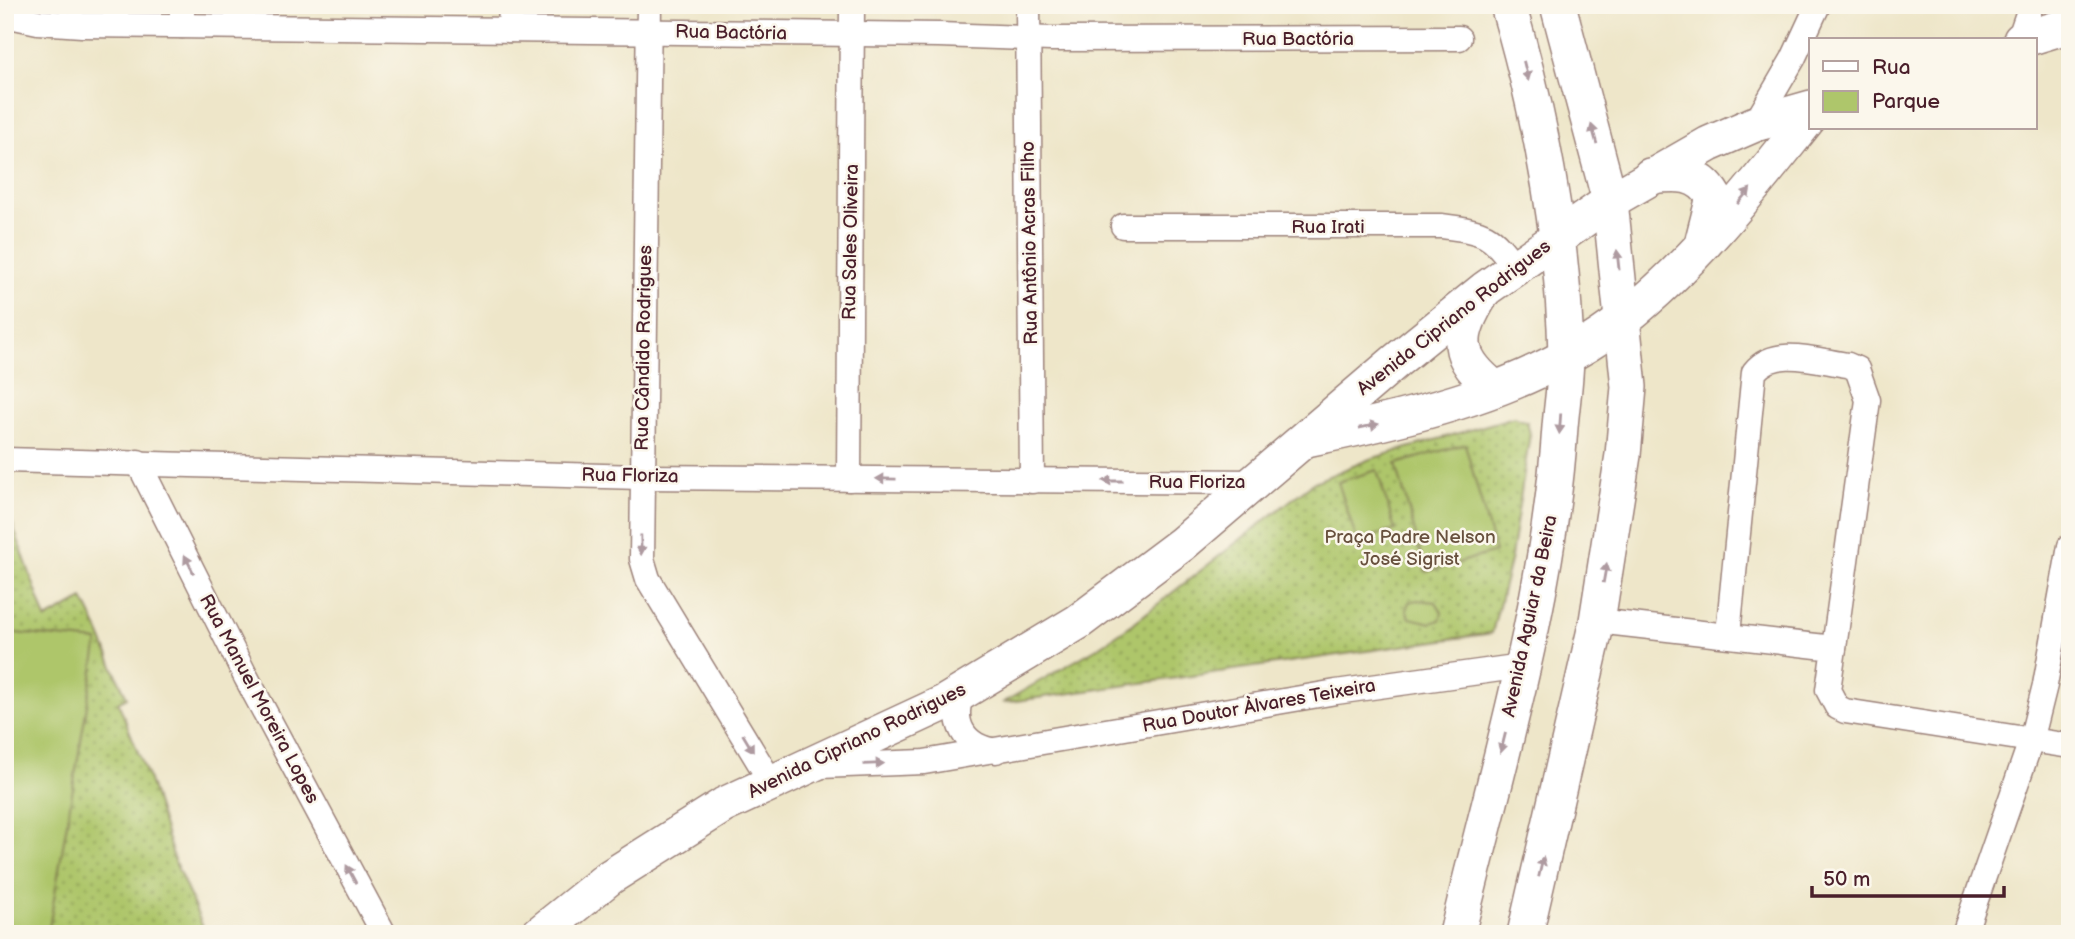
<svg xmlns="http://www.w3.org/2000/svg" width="2075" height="939" font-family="'Balsamiq Sans',sans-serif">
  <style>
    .green { fill: url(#green-dots); stroke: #7c724b; stroke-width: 2 }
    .pitch { fill: #aec66b; stroke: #7c724b; stroke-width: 2 }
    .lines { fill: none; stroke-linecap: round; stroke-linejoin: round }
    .street-casing { stroke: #9c827a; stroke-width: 27 }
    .secondary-casing { stroke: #9c827a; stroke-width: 38 }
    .street { stroke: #fff; stroke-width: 24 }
    .secondary { stroke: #fff; stroke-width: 35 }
    .oneway { fill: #ae9aa0 }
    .labels { text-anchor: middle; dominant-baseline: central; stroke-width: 5; stroke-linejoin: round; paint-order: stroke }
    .street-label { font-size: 19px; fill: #4a1f2b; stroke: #fbf7ec }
    .park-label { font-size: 19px; fill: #68513e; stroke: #fbf7ec }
  </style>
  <defs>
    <pattern id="green-dots" width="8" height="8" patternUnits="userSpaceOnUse" patternTransform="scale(1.75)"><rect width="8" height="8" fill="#aec66b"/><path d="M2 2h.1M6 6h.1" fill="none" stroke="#90a058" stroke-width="1.8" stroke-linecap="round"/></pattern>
  </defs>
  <rect width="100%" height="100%" fill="#fbf7ec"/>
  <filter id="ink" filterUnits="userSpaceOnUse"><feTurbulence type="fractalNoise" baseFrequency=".0143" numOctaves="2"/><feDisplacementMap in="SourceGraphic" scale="14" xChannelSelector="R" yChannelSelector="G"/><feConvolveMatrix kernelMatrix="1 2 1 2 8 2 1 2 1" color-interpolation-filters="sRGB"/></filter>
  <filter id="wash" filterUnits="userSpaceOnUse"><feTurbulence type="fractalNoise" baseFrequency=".00686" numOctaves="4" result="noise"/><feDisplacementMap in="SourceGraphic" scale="28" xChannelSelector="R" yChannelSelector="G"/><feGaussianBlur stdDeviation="1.57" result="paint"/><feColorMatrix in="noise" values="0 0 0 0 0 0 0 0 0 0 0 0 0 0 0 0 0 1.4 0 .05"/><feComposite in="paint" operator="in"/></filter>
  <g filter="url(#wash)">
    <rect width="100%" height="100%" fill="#eee6c9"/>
    <g class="green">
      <path d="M1514,417L1527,422L1530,434L1511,557L1492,633L1002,703L1099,647L1131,625L1314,482L1370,459Z"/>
      <path d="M5,503L46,619L83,599C101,630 110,665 127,697L118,702L148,777L175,862L206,934H5Z"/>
    </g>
    <g class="pitch">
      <path d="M1465,444L1495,552L1426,572L1396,464Z"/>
      <path d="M1377,470L1395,530L1357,541L1338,482Z"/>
      <path d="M1417,600L1436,602L1442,612L1440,620L1431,623L1410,618L1406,610L1409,602Z"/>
      <path d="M5,632L98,641L48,934H5Z"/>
    </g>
  </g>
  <g filter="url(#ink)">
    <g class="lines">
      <g class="street-casing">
        <g id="street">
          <path d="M649,5L642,559L648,579L771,782"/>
          <path d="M1028,5L1032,481"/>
          <path d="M5,15L38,22L82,25L939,35L1051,39L1459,38"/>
          <path d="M182,26V5"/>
          <path d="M510,30L511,5"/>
          <path d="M2019,40L2031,5"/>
          <path d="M1755,124L1793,59L1818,5"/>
          <path d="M1123,226H1441C1486,232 1489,232 1516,268"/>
          <path d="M5,460L641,477L1255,482"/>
          <path d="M138,462L246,677L384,934"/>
          <path d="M849,479L852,5"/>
          <path d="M1597,621L1834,648L1828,690L1837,707L1845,711L2070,746"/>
          <path d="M1728,634L1754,372C1775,345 1818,361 1848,365L1857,369L1868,400L1834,648"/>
          <path d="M963,691C950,722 963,746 996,751"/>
          <path d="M820,766L924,762L1336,692L1522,666"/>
          <path d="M1964,934L2031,741L2045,685L2070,546"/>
        </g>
      </g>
      <g class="secondary-casing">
        <g id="secondary">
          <path d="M2021,40L2070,25"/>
          <path d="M1650,176C1677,173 1699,171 1714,197L1703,240"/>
          <path d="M1481,295C1455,337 1455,357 1494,388"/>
          <path d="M1306,439C1416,417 1535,389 1625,318C1697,261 1754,186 1811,115"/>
          <path d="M539,934L610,877L724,805L944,703L1078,622L1182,544L1396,361L1485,289L1610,201L1709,144L1755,124L1811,108"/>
          <path d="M1457,934C1497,767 1549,599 1560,427C1562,403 1566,378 1566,354C1563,236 1541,118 1508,5"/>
          <path d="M1525,934L1597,621L1623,455L1629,387L1610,201L1558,5"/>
        </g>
      </g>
      <use href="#street" class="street"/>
      <use href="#secondary" class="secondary"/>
    </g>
    <defs><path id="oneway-solid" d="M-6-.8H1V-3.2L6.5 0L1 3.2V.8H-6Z" transform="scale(1.75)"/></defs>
    <g class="oneway">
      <use href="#oneway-solid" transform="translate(1526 71) rotate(76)"/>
      <use href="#oneway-solid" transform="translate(1594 134) rotate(-106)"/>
      <use href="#oneway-solid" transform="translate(1744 196) rotate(-50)"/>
      <use href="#oneway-solid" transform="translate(1618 260) rotate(-96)"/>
      <use href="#oneway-solid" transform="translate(1560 424) rotate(94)"/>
      <use href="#oneway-solid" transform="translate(1369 426) rotate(-12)"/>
      <use href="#oneway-solid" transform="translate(886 479) rotate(-179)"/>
      <use href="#oneway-solid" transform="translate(1113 481) rotate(-180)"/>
      <use href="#oneway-solid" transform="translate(641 545) rotate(89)"/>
      <use href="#oneway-solid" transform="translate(189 564) rotate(-117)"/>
      <use href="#oneway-solid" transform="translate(1605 573) rotate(-80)"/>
      <use href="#oneway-solid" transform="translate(748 743) rotate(59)"/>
      <use href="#oneway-solid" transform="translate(1503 743) rotate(104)"/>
      <use href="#oneway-solid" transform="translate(874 764) rotate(-2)"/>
      <use href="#oneway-solid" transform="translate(1541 867) rotate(-77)"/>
      <use href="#oneway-solid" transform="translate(351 874) rotate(-118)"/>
    </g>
  </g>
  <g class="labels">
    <g class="street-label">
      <text transform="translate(731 33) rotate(1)">Rua Bactória</text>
      <text x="1298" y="39">Rua Bactória</text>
      <text x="1328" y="227">Rua Irati</text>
      <text transform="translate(851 242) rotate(-89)">Rua Sales Oliveira</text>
      <text transform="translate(1030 243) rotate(-91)">Rua Antônio Acras Filho</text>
      <text transform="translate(1454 318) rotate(-38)">Avenida Cipriano Rodrigues</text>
      <text transform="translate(644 348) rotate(-89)">Rua Cândido Rodrigues</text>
      <text transform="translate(630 476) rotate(1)">Rua Floriza</text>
      <text x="1197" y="482">Rua Floriza</text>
      <text transform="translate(1530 616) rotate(-78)">Avenida Aguiar da Beira</text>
      <text transform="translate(259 699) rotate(62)">Rua Manuel Moreira Lopes</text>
      <text transform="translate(1259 706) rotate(-10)">Rua Doutor Àlvares Teixeira</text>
      <text transform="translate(857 741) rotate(-26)">Avenida Cipriano Rodrigues</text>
    </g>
    <g class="park-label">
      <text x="1410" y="537">Praça Padre Nelson<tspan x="1410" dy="22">José Sigrist</tspan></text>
    </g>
  </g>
  <rect width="2075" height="939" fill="none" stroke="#fbf7ec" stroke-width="28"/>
  <rect x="1809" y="38" width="228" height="91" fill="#fbf7ec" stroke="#b4a19f" stroke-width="2"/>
  <rect x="1823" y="61" width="35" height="10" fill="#ffffff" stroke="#b4a19f" stroke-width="2"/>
  <text x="1872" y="74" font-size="21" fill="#4a1f2b">Rua</text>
  <rect x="1823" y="91" width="35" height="21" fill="#aec66b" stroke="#b4a19f" stroke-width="2"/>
  <text x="1872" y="108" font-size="21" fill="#4a1f2b">Parque</text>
  <path d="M1812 886v10h192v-10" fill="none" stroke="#4a1f2b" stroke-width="3.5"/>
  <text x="1823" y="886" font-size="21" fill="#4a1f2b" stroke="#fbf7ec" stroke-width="5" paint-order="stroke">50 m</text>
</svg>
